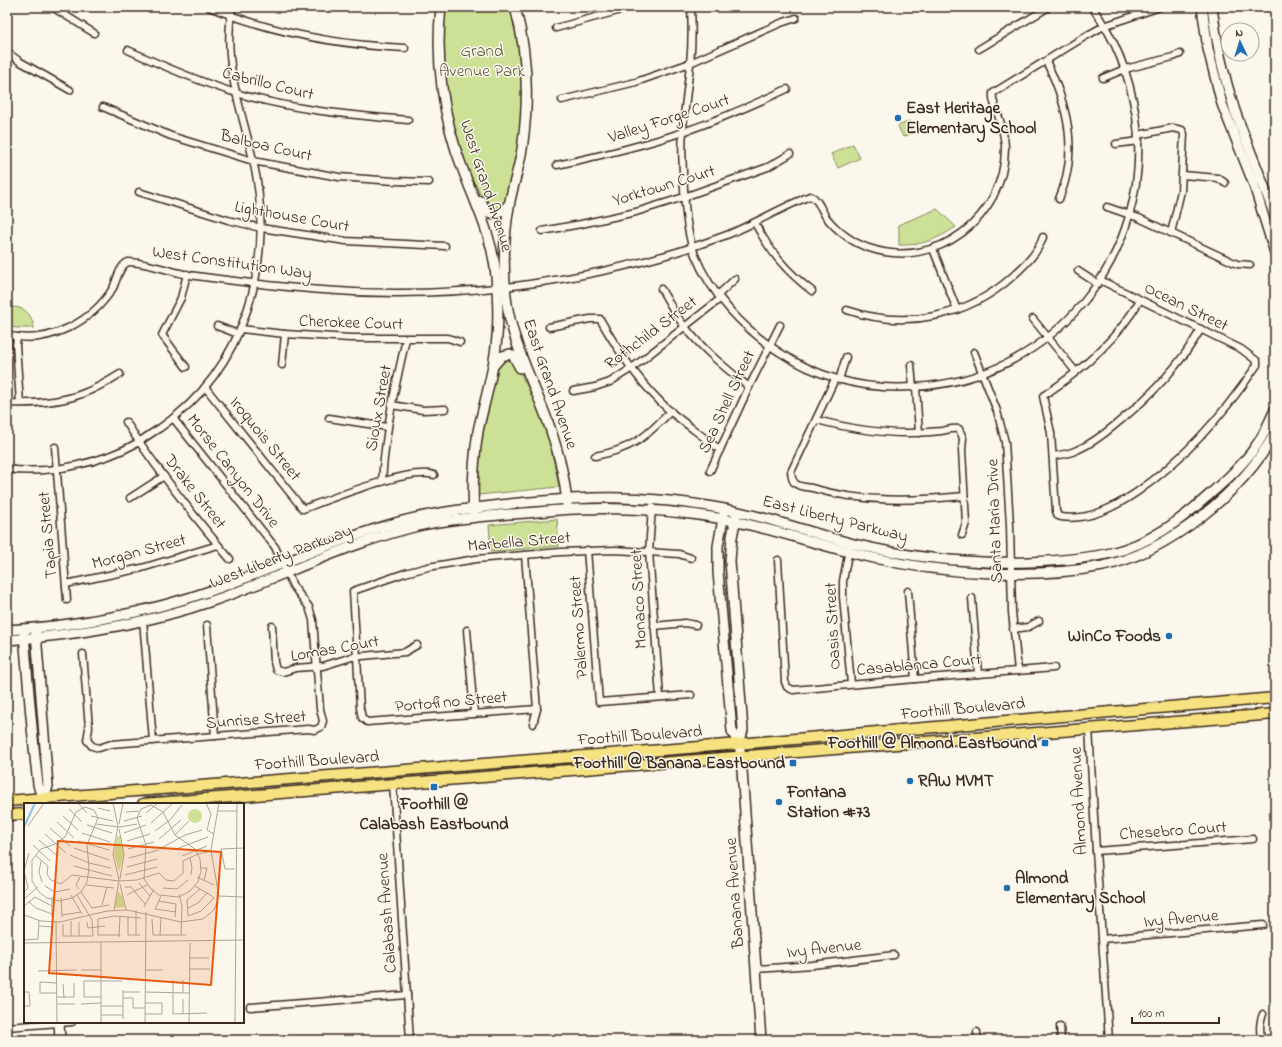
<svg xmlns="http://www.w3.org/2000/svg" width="1282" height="1047" font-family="'Indie Flower',sans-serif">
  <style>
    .green { fill: #cde196; stroke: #84865a }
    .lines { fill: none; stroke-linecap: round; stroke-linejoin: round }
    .street-casing { stroke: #3b2a1e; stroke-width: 9 }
    .secondary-casing { stroke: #3b2a1e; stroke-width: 12 }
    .primary-casing { stroke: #3b2a1e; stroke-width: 13 }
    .street { stroke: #fbf7ec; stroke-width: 6 }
    .secondary { stroke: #fbf7ec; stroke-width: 9 }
    .primary { stroke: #f7e281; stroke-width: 10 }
    .poi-dot { fill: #1f6fb2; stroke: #fbf7ec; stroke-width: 1.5 }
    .labels { text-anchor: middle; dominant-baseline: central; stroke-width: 3; stroke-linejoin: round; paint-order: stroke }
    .park-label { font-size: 17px; fill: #60583c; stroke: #fbf7ec }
    .street-label { font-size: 17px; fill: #3b2a1e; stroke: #fbf7ec }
    .poi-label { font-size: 17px; font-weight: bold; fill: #3b2a1e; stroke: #fbf7ec; text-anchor: start }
    .inset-river { fill: none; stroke: #8ac4e9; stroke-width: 2 }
    .inset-road { fill: none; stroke: #aea59a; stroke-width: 1 }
    .view { fill: #e8590c; fill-opacity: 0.15; stroke: #e8590c; stroke-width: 2 }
    .inset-edge { fill: none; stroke: #3b2a1e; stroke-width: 2 }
  </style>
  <rect width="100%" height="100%" fill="#fbf7ec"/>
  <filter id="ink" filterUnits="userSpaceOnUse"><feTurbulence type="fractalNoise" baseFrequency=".025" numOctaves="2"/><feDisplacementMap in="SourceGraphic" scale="8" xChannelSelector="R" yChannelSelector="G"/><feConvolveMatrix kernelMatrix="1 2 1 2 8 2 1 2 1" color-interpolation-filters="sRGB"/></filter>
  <g filter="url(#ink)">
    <g class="green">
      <path d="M445,7H510C521,52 525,96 519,141C517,162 510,182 505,202L504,205L495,211L485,206L476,185L469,175L456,138L449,102L444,75L443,49Z"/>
      <path d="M910,121L915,132L903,137L898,126Z"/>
      <path d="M853,144L860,158L838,168L831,154Z"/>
      <path d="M937,209L956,227C938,239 921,246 899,245V229L898,225Z"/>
      <path d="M14,307C27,308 32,316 34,328H17L7,326V309Z"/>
      <path d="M510,358L518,367L524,381L534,397L550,444L559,487L478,495C477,449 488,408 498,364L500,361Z"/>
      <path d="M557,519L559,546L491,552L489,525Z"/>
    </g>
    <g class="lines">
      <g class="street-casing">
        <g id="street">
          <path d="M52,7L94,33"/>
          <path d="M209,7C270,32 338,45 405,48"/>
          <path d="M691,7C692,26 692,45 690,64C688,87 684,109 683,131C681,151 683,170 684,189C685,211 687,234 695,255C711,295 744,329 779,352C819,378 865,390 913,387C1053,381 1155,255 1136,117C1130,77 1116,39 1092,7"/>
          <path d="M556,28L632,7"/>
          <path d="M979,49L1049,7"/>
          <path d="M128,50C163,66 197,81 233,92C290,110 349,115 408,120"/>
          <path d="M7,52L19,61L70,90"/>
          <path d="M1046,61C1068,106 1079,151 1059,199"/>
          <path d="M1103,78L1125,69L1173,57L1180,54"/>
          <path d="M562,100L636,82L690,63L781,23L796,18"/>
          <path d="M103,107L171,136L253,161L339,177L394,181L429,182"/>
          <path d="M1138,135L1173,128L1182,130L1184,134L1181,191L1171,233"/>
          <path d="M1116,144L1139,141"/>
          <path d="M557,165C599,156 642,146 683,132C718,120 753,105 787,89"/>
          <path d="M1183,175L1218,178L1225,183"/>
          <path d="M139,192L228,220L261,228L346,241L445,246"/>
          <path d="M1107,207L1139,218L1237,264L1250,265"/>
          <path d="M755,223C770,252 786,271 812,291"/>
          <path d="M542,231L581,224L636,212L684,197L768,167L790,154"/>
          <path d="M933,249L957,310"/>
          <path d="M1078,271L1098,284"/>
          <path d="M1100,280L1241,349L1257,361V365C1224,414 1186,458 1137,492C1115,507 1089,521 1061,517L1058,516L1056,511L1051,433L1043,396C1081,371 1117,340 1140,300"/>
          <path d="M661,289C669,302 676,317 686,328C704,351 727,369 749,387"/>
          <path d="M718,295L735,279"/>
          <path d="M847,310C905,330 968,317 1013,276C1025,265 1038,253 1043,237"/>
          <path d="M1033,319L1076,372"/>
          <path d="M217,326L238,334"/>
          <path d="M549,327L590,319H600C619,353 642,386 671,412C687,425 704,437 720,450"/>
          <path d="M241,329L285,334L350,338H448L460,342"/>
          <path d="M7,335C47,346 92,322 113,288C117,280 119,266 128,262C146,262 171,272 189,275C233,281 278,287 322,290C454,301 600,282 724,236C753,225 780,208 810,196C818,198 821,210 826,217C837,231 853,243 869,248C936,271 1005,218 1005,148C1005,140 1003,132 1001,124C999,116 991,100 993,93L1086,36L1104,26L1160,7"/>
          <path d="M17,337L16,345L20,403"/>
          <path d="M974,352L997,411L1005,442L1010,525L1012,612L1018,671"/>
          <path d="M282,365L285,334"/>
          <path d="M911,365L913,387"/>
          <path d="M186,367L162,335L181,298L187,274"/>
          <path d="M835,379L791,472C792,476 791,480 795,483C798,487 807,487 812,488C862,503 913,501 965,496"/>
          <path d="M839,380L846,357"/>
          <path d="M205,387L303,509C330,499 410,467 434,475"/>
          <path d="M916,387L919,433"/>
          <path d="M573,391L595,387L610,382L632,368L720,299"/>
          <path d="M7,403C33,404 60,403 84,393C97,388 109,381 120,374"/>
          <path d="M391,405L423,410L445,409"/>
          <path d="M329,418L387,427"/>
          <path d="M817,420C847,428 876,433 907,433C918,433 930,432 941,431C948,430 952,428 959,429L963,438L962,450L966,523L962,535"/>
          <path d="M126,422C157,470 193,515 230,559"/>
          <path d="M55,447L67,600"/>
          <path d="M595,456C632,449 645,438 671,411"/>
          <path d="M1053,456C1061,455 1069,454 1077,450C1091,444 1103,435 1115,425C1149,398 1179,367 1201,329"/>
          <path d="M7,469C49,475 102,463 139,442C146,437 153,432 160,428C247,368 276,259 253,160C241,106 222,64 232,7"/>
          <path d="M710,471L749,387L780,325"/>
          <path d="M382,482C385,432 395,387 406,339"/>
          <path d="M130,498L164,476"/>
          <path d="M652,507L649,552L660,697"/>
          <path d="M849,549L843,581V597L851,684"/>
          <path d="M587,550L599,702L691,695"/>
          <path d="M525,555L537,709L533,724"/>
          <path d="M778,560L785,682L787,687L793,690L915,679L1054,668"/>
          <path d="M66,584L142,568L218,545"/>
          <path d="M908,591L915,679"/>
          <path d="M972,598L978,674"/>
          <path d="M143,620L153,741"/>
          <path d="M207,625L215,736"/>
          <path d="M272,626L274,662L276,670L283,672L296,668L323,666L352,657L405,652L417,645"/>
          <path d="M654,626L685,623L696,625"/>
          <path d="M1013,629L1028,627L1039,621"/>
          <path d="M467,630L474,714"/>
          <path d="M83,654L89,728L87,740L92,746L99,748L111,744L308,729L315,730L321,727L323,721L320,709L313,620L309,607L293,586L275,547L173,418"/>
          <path d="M537,709L367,722L362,718L360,708L353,591L405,573L428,567L476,559L561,552L615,550L679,554L691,558"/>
          <path d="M1089,728L1096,851L1109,1040"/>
          <path d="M393,784L410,1040"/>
          <path d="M1096,851L1253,839"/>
          <path d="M1102,939L1263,925"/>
          <path d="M756,969L812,965L894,955"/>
          <path d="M250,1007L407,995"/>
          <path d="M1060,1026L1061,1040"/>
          <path d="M7,1027L72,1022"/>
          <path d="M977,1032L978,1040"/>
          <path d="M1261,1040C1260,1030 1259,1023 1263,1014"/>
        </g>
      </g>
      <g class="secondary-casing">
        <g id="secondary">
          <path d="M441,7C435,61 443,119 463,170C476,205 493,238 496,276C498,299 499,323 496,346C493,375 484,403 478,431C474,458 472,486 474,513"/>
          <path d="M515,7C527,50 529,97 523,142C521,162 514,181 510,201C504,232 503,266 506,297C511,339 530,376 545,414C556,443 565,474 567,505"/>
          <path d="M1202,7L1208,49L1222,104L1253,182L1275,253"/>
          <path d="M1212,7C1216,42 1224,77 1235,111C1248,147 1263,181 1275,217"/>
          <path d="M481,201L486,211C496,217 503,212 509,204"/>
          <path d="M493,366L502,356L510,354L514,357L520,368"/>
          <path d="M724,513L718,546V572L732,731L739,744L741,756L761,1040"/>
          <path d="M736,517L732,537L730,561L743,730L739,744"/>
          <path d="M7,630C77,626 147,613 213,590C271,570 327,543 385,526C430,512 474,508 519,503C553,500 587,497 621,498C666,499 712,505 756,516C789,524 821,536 854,544C912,558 970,564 1029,562C1057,561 1084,559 1111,553C1149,544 1180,521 1209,495C1226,480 1243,465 1256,446C1264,435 1269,422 1275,410"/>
          <path d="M24,633C28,684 32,734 38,784C39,791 43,797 44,804"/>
          <path d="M36,633L48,786L44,799"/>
          <path d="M7,640C77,635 146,624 212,601C282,577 349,542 422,525C450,519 480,517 509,514C531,513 554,510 576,509C626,507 675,510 724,519C775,529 824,547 874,558C942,574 1035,579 1103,566C1168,552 1243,492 1275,433"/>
          <path d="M59,1022L60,1040"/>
        </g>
      </g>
      <g class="primary-casing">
        <g id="primary">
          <path d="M7,801L726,745L1275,698"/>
          <path d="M143,804L1275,714"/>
          <path d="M7,815L25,814"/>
        </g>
      </g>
      <use href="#street" class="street"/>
      <use href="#secondary" class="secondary"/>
      <use href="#primary" class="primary"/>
    </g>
  </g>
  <g class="poi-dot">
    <circle cx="898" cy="118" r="4"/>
    <circle cx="1169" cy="636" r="4"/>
    <rect x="1041" y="739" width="8" height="8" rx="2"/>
    <rect x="789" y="759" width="8" height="8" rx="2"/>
    <circle cx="910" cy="781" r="4"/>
    <rect x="430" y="783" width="8" height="8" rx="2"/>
    <circle cx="779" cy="802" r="4"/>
    <circle cx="1007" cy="888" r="4"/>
  </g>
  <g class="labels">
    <g class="park-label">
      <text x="482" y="51">Grand<tspan x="482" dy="20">Avenue Park</tspan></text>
    </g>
    <g class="street-label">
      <text transform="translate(268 84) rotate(14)">Cabrillo Court</text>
      <text transform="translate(669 119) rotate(-18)">Valley Forge Court</text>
      <text transform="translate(266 146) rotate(13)">Balboa Court</text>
      <text transform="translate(486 186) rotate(72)">West Grand Avenue</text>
      <text transform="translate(664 186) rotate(-17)">Yorktown Court</text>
      <text transform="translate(292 217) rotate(10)">Lighthouse Court</text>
      <text transform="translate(232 263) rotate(8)">West Constitution Way</text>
      <text transform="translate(1186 307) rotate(26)">Ocean Street</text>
      <text transform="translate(351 323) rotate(2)">Cherokee Court</text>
      <text transform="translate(651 333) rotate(-37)">Rothchild Street</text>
      <text transform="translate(550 384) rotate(71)">East Grand Avenue</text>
      <text transform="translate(727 402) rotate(-65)">Sea Shell Street</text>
      <text transform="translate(379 408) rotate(-80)">Sioux Street</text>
      <text transform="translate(265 439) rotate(51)">Iroquois Street</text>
      <text transform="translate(233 471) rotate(52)">Morse Canyon Drive</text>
      <text transform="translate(195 492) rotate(52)">Drake Street</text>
      <text transform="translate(835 519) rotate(14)">East Liberty Parkway</text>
      <text transform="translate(995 521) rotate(-92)">Santa Maria Drive</text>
      <text transform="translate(48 535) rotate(-95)">Tapia Street</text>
      <text transform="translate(519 542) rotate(-5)">Marbella Street</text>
      <text transform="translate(139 552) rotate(-15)">Morgan Street</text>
      <text transform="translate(281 557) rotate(-21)">West Liberty Parkway</text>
      <text transform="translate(639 599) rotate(-93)">Monaco Street</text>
      <text transform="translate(833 626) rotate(-93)">Oasis Street</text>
      <text transform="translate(579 627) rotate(-94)">Palermo Street</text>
      <text transform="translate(335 649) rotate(-10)">Lomas Court</text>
      <text transform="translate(919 665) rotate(-5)">Casablanca Court</text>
      <text transform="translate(451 702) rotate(-5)">Portofino Street</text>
      <text transform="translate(963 709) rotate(-5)">Foothill Boulevard</text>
      <text transform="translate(256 720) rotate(-4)">Sunrise Street</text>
      <text transform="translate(640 736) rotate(-4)">Foothill Boulevard</text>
      <text transform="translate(317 761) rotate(-4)">Foothill Boulevard</text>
      <text transform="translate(1079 801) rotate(-93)">Almond Avenue</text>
      <text transform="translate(1173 831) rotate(-4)">Chesebro Court</text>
      <text transform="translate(735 893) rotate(-94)">Banana Avenue</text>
      <text transform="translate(387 913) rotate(-94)">Calabash Avenue</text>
      <text transform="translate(1181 919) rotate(-5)">Ivy Avenue</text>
      <text transform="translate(824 949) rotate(-6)">Ivy Avenue</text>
    </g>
    <g class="poi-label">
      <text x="906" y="108">East Heritage<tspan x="906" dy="20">Elementary School</tspan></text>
      <text x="1161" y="636" text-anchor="end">WinCo Foods</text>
      <text x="1037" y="743" text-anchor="end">Foothill @ Almond Eastbound</text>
      <text x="785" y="763" text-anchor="end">Foothill @ Banana Eastbound</text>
      <text x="918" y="781">RAW MVMT</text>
      <text x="787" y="792">Fontana<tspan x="787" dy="20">Station #73</tspan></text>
      <text x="434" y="804" text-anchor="middle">Foothill @<tspan x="434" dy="20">Calabash Eastbound</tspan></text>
      <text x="1015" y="878">Almond<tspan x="1015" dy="20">Elementary School</tspan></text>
    </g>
  </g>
  <g transform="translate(24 803)">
    <rect width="220" height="220" fill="#fbf7ec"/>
    <path d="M164 13a7 7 0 1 1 14 0a7 7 0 1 1-14 0ZM93,33H96L100,50L95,69L90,51ZM94,88L98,93L101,104L90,105Z" fill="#cde196"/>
    <path class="inset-river" d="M0,24L11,0"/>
    <path class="inset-road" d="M54,0L63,10M89,0L94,23L89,51L95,77L90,107M182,0L187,11L183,27L190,31M127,2L139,9L151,32L171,46L176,56L177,68L174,79L166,88L155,94L135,92L127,86L120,76L122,42L113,15L117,6ZM61,4L70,7L74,15L63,42L65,65L63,79L57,89L48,95L35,98L23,95L15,89L8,78V57L17,46L31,41L41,34L52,9ZM74,5L86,8M45,6L58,19M194,8H213M102,9L115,8M122,10L134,0M39,13L54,27M67,13L89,18M100,18L118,13M33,19L50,35M127,20L149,0M72,21L95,24L113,21M95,21L99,0M63,22L88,30M4,23L20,0M26,25L46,43M95,26L100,51L96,76M131,28L146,17L158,2M58,30L86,39M100,30L122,22M21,31L42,50M151,32L165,18M135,36L157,17M15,37L32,52M54,38L85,47M103,38L126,31M9,42L26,58M139,44L161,32L178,27M50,45L85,57M104,46L130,39M152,46L184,34M11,52L24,63L23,71L27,77L37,81L48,72L95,78L113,77L135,70L142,77L150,78L159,70V58L174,51L188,48M46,52L65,60L87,65M158,53L183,43M105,55L135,47M166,55L168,65L167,72M17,58L15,69L18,79M50,63L88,73M103,64L133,56M177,65H183L180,78M211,66H201L197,46L220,45M101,72L133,64M173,74L190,82M115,80L126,93M96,81L102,107M62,82L90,85M21,83L31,89L46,86M171,83L188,93L190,95L177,108L164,113L163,97L176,86M101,84H107L121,101M139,85L153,86L164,77M55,86L52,82L56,74M0,89L4,85L0,68L5,50M57,89L68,105L85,102M155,91L158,103L157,132M47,92L58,111M103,92L123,82M137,93L131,106L152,109M195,93L220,94M28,94V114M37,95L38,114M0,96L14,84M134,98L152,101L151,114M5,99L12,105L28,111M78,102L83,84M0,103L11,94L28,103M120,104L130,86M164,105L174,100L183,90M0,112L17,118L36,119L83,108L103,107L157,119L179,116L190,107L195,94L187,47L195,0M38,112L57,109M104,113V132H116M128,116L129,132H162M32,118L33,220M47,118V133M55,119V133M63,119L64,125L81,123M39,121V133H69L68,117L53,92M15,123L29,124M96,132H74V116L90,113L117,115M112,132V107M136,132L137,115M95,134L96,113M0,137L14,136L15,117M0,140L220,137M165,155H185M165,166H186M57,167H77M121,167H139M14,168L53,167M149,177V211L183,210M159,177V190M33,180L16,179V190H33M39,181L40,195M0,189H5L6,203H0M99,189H116M121,189L165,190M33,194H50V180M77,194H60V178H98M99,195H109V205H121M33,201H51M57,201L77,200M77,203H99M121,211H138V200H121M159,211V196M77,212H99M99,216V187M77,220V140M121,220L122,109M165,220L166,140M211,220L213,0"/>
    <path class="view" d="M34,38L197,49L187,182L25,170Z"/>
    <rect width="220" height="220" class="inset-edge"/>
  </g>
  <rect width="1282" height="1047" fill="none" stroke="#fbf7ec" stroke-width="24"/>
  <rect x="12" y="12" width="1258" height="1023" fill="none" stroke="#3b2a1e" stroke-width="1.5" filter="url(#ink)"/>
  <g transform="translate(1240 42) rotate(356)"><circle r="19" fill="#fbf7ec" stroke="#aea59a"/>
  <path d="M0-3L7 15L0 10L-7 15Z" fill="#1f6fb2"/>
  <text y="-6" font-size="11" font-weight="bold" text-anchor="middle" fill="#3b2a1e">N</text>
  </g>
  <path d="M1132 1017v6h87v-6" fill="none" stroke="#3b2a1e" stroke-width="2"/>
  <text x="1138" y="1017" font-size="12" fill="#3b2a1e" stroke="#fbf7ec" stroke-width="3" paint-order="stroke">100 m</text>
</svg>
